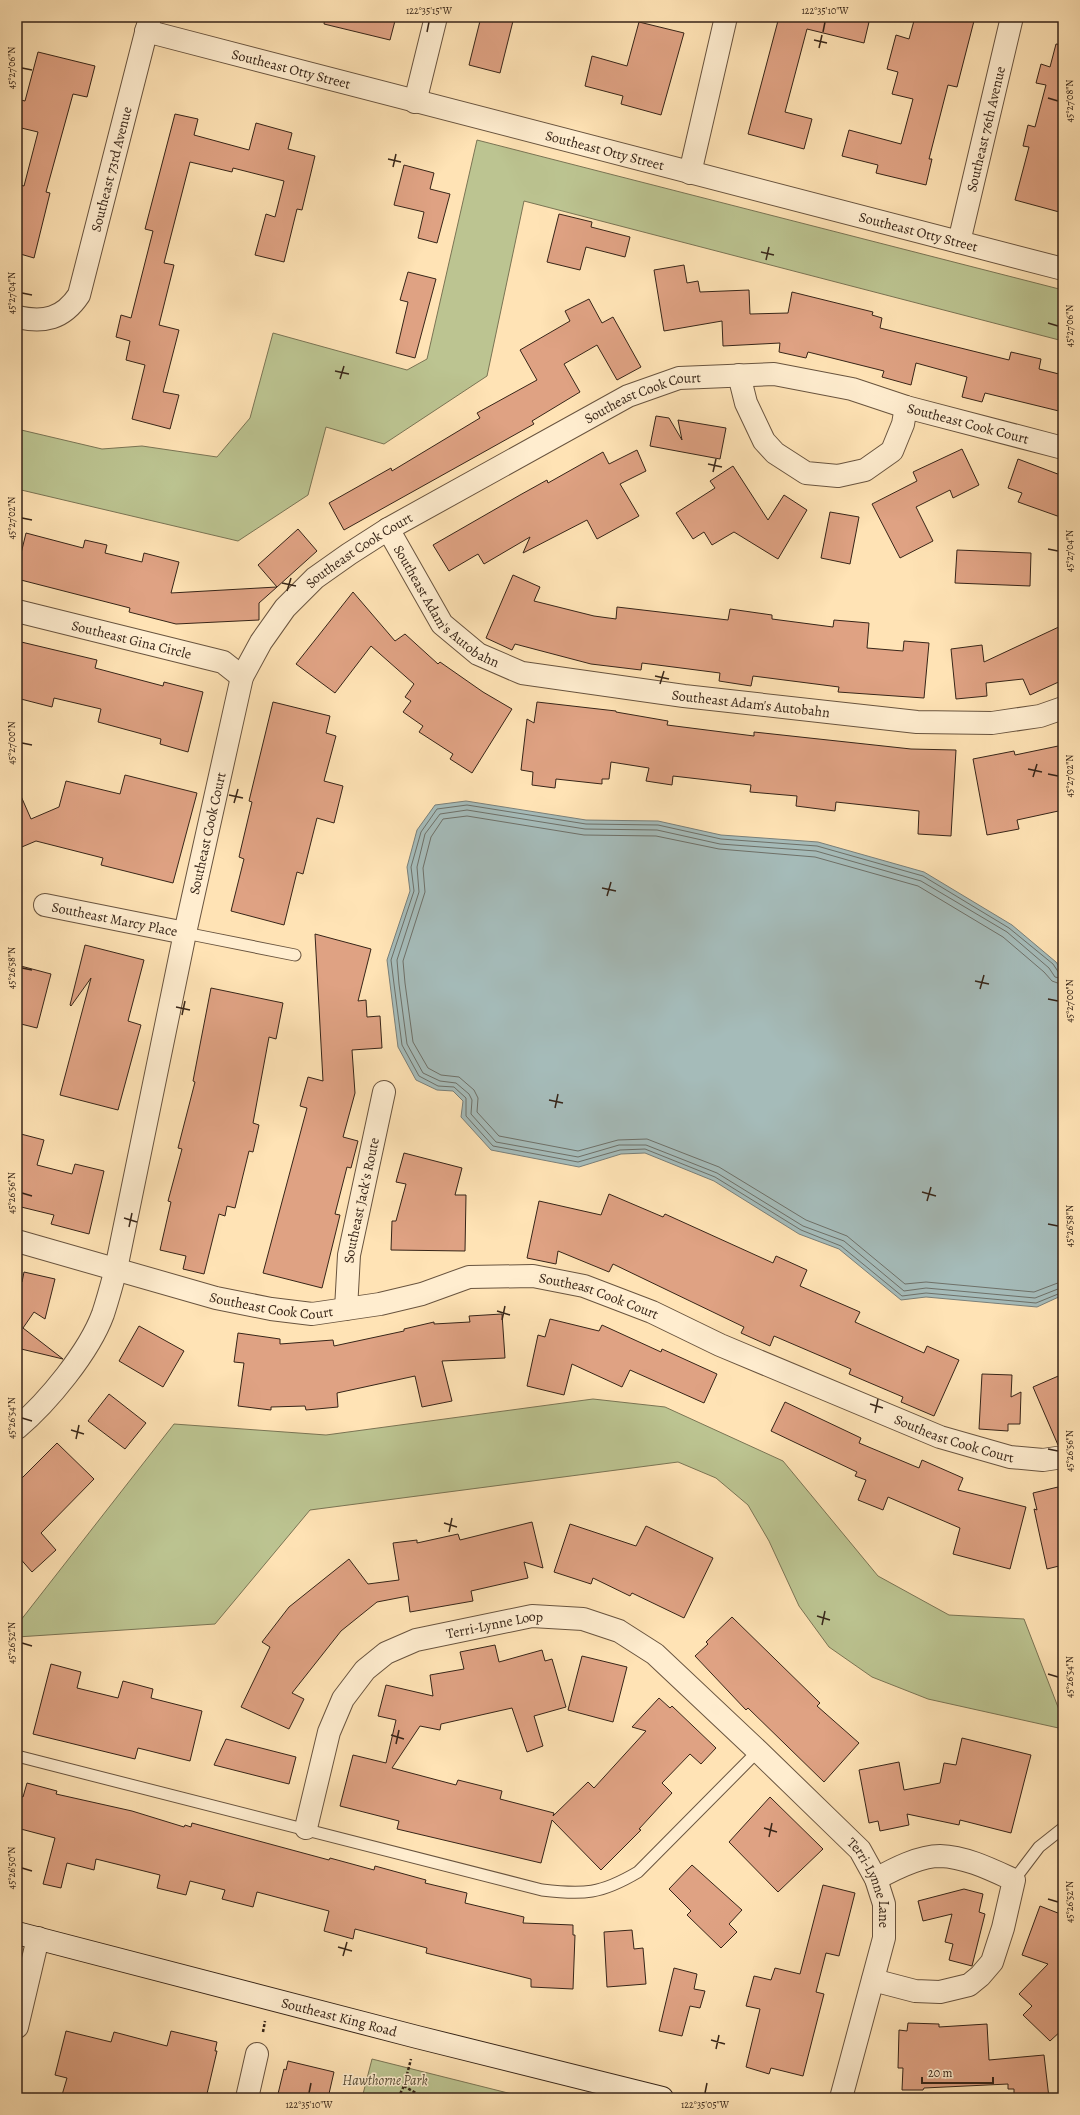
<svg xmlns="http://www.w3.org/2000/svg" width="1080" height="2115" font-family="Alegreya,serif">
  <style>
    .green { fill: #bcc491; stroke: #7a7454 }
    .water { fill: #a5bbb9; stroke: #797f79 }
    .lines { fill: none; stroke-linecap: round; stroke-linejoin: round }
    .shore { stroke: #6e7068; stroke-width: 1 }
    .building { fill: #dfa283; stroke: #372518 }
    .service-casing { stroke: #69543f; stroke-width: 13 }
    .minor-casing { stroke: #69543f; stroke-width: 24 }
    .secondary-casing { stroke: #372518; stroke-width: 24 }
    .path { stroke: #372518; stroke-width: 2.5; stroke-dasharray: 3 2; stroke-linecap: butt }
    .service { stroke: #ffedcf; stroke-width: 11 }
    .minor { stroke: #ffedcf; stroke-width: 22 }
    .secondary { stroke: #ffedcf; stroke-width: 22 }
    .ticks { fill: none; stroke: #372518; stroke-width: 1.5 }
    .labels { text-anchor: middle; dominant-baseline: central; stroke-width: 3; stroke-linejoin: round; paint-order: stroke }
    .street-label { font-size: 14px; fill: #372518; stroke: #ffedcf }
    .park-label { font-size: 14px; font-style: italic; fill: #584d36; stroke: #ffedcf }
    .neatline { fill: none; stroke: #372518; stroke-width: 1.5 }
    .ticks-label { font-size: 10px; text-anchor: middle; fill: #372518 }
  </style>
  <rect width="100%" height="100%" fill="#ffe3b5"/>
  <filter id="stains"><feTurbulence type="fractalNoise" baseFrequency=".005" numOctaves="4"/><feColorMatrix values="0 0 0 0 .2 0 0 0 0 .09 0 0 0 0 .02 0 0 0 .5 -.17"/></filter>
  <radialGradient id="worn" r=".72"><stop offset=".6" stop-color="#630" stop-opacity="0"/><stop offset="1" stop-color="#630" stop-opacity=".3"/></radialGradient>
  <g class="green">
    <path d="M477,140L1063,290V341L524,201L487,376L384,444L326,427L308,495L238,541L17,489V429L102,449L142,446L217,457L250,418L273,333L407,370L427,359Z"/>
    <path d="M593,1399L665,1407L783,1461L878,1576L949,1615L1024,1619L1063,1720V1729L928,1699L872,1677L829,1647L799,1606L769,1541L748,1505L716,1478L678,1462L310,1510L215,1624L17,1637V1625L174,1424L326,1435Z"/>
    <path d="M372,2059L528,2098H362Z"/>
  </g>
  <path class="water" d="M466,801L586,820L658,821L721,835L818,842L924,872L1012,925L1056,962L1063,972V1295L1037,1307L926,1297L901,1300L839,1249L799,1234L714,1181L645,1153L621,1154L579,1167L491,1150L461,1117L463,1101L453,1091L437,1090L416,1080L398,1047L387,960L410,891L407,867L417,830L435,805Z"/>
  <g class="lines">
    <g class="shore">
      <path d="M1063,974L1059,973L1053,964L1009,928L923,876L817,846L721,839L658,825L586,824L467,805L437,809L421,832L411,867L414,891L391,960L394,984L402,1045L419,1076L438,1086L454,1087L466,1098V1116L493,1146L578,1162L620,1150L645,1149L715,1177L801,1230L841,1246L902,1296L926,1293L1036,1303L1063,1292"/>
      <path d="M1063,979L1055,977L1049,968L1007,932L921,881L816,851L720,844L657,830L585,829L467,810L440,814L425,834L417,867L419,892L397,960L399,984L407,1044L423,1073L440,1081L456,1083L469,1094L472,1100L471,1114L496,1142L578,1157L619,1145H646L717,1173L803,1226L844,1241L904,1291L926,1288L1035,1298L1063,1287"/>
      <path d="M1063,985L1052,981L1044,972L1003,937L918,886L815,857L719,849L656,836L584,835L467,816L443,819L431,837L423,868L425,892L403,961L405,983L413,1042L428,1068L441,1075L459,1077L474,1090L478,1098L477,1112L499,1136L578,1151L618,1140L647,1139L719,1167L806,1220L847,1236L905,1284L926,1282L1034,1292L1063,1281"/>
    </g>
  </g>
  <g class="building">
    <path d="M325,17H396L390,40L324,24Z"/>
    <path d="M481,17H514L500,73L469,65Z"/>
    <path d="M779,17H850L869,22L864,43L807,29L785,112L812,119L804,149L748,134Z"/>
    <path d="M915,17H975L957,87L948,85L929,159H932L926,185L876,173L878,165L842,156L849,130L901,144L913,99L892,94L898,72L887,69L896,35L909,39Z"/>
    <path d="M639,22L684,33L661,115L621,104L623,96L585,86L592,56L627,66Z"/>
    <path d="M1056,44L1063,45V213L1015,200L1029,147L1023,146L1028,125L1035,127L1046,85L1036,83L1041,64L1050,67Z"/>
    <path d="M38,52L95,66L87,97L73,94L46,192L50,193L34,258L17,253V184L24,186L38,132L17,127V99L25,101Z"/>
    <path d="M175,114L198,119L194,135L249,150L256,123L292,133L288,149L315,156L302,210L297,209L284,262L255,255L266,214L275,217L284,181L233,168L232,172L190,162L164,263L174,265L159,325L179,330L163,392L179,395L170,429L132,419L145,365L126,360L130,341L116,337L121,315L131,318L153,231L145,229Z"/>
    <path d="M404,165L434,173L430,189L450,194L437,243L418,238L424,212L394,205Z"/>
    <path d="M559,214L592,222L591,227L630,237L625,257L586,247L580,270L547,262Z"/>
    <path d="M684,265L687,283L698,281L700,292L749,290L750,314L788,313L792,292L873,312L872,315L882,318L880,328L1009,360L1011,352L1041,359L1039,369L1063,375V412L985,393L982,402L962,397L967,377L916,363L911,385L882,377L884,371L808,352L806,358L779,352L780,343L723,346L722,321L664,331L654,270Z"/>
    <path d="M408,272L436,279L415,358L396,353L408,302L400,300Z"/>
    <path d="M589,299L602,323L613,317L641,367L617,380L597,345L564,364L580,392L532,421L534,424L344,530L329,503L391,468L392,471L480,418L477,413L537,380L520,350L570,321L565,311Z"/>
    <path d="M656,416L669,418L682,440L678,420L726,428L720,459L650,446Z"/>
    <path d="M962,449L979,485L953,498L950,490L916,507L933,541L900,558L872,504L917,481L913,472Z"/>
    <path d="M637,450L646,471L620,484L639,516L597,539L587,520L523,553L530,537L484,564L478,554L449,571L433,545L520,495L547,480L548,483L603,452L609,464Z"/>
    <path d="M1018,459L1063,476V518L1018,502L1022,493L1008,488Z"/>
    <path d="M733,466L768,520L784,495L807,510L778,559L734,532L712,545L704,532L693,539L676,513L715,488L710,481Z"/>
    <path d="M830,512L859,517L850,564L821,558Z"/>
    <path d="M298,529L317,551L277,587L258,565Z"/>
    <path d="M26,533L83,548L85,540L107,545L105,553L142,562L144,553L179,562L171,593L277,587L259,603V620L176,624L129,612L130,608L17,579V570Z"/>
    <path d="M957,550L1031,553L1030,586L955,583Z"/>
    <path d="M513,575L540,587L534,601L594,616L616,619L617,607L728,620L730,609L772,615V619L833,627L834,620L869,623L867,648L903,651L904,641L929,643L924,698L838,692L839,687L753,676L751,686L719,681L720,673L642,663L641,670L591,664L515,644L512,650L486,638Z"/>
    <path d="M353,592L395,641L405,634L438,664L440,662L483,692L512,709L472,773L450,759L453,754L419,732L423,726L403,712L411,701L405,697L414,684L371,646L335,693L296,664Z"/>
    <path d="M1063,625V680L1030,695L1023,679L986,683L987,696L956,699L951,649L982,645L984,662Z"/>
    <path d="M17,641L97,660L95,668L163,686L164,682L203,692L188,752L160,744L161,739L98,722L101,709L54,698L52,707L17,698Z"/>
    <path d="M273,702L330,716L326,733L336,736L324,781L343,786L334,823L317,818L303,874L297,872L284,925L231,911L244,859L239,857L252,802L249,801Z"/>
    <path d="M537,702L616,711V712L668,721L667,725L754,736V732L911,749L956,750L951,836L918,834L919,811L836,802L835,811L796,806L797,796L750,792L751,785L673,776L672,785L646,781L649,768L611,762L609,779H602V784L556,779L555,788L532,785L533,772L521,770L527,719L534,723Z"/>
    <path d="M1063,745V810L1017,820L1019,829L987,835L973,759L1014,751L1015,755Z"/>
    <path d="M125,775L197,793L173,883L101,865L103,858L36,841L17,849V787L31,819L59,807L66,781L120,794Z"/>
    <path d="M315,934L371,949L358,1001L366,1000L367,1017L380,1016L382,1048L352,1050L355,1093L343,1137L358,1141L351,1168L347,1167L335,1214L340,1215L322,1288L263,1273L307,1108L300,1106L308,1077L323,1081Z"/>
    <path d="M85,945L144,960L128,1021L141,1025L118,1110L60,1095L91,978L71,1006L70,1005Z"/>
    <path d="M17,965L51,974L37,1028L17,1023Z"/>
    <path d="M211,988L283,1003L276,1039L269,1037L253,1123L259,1125L253,1152L249,1151L235,1208L227,1206L225,1216L219,1214L204,1274L183,1269L186,1256L160,1250L171,1202L168,1201L182,1149L178,1148L195,1082L193,1081Z"/>
    <path d="M17,1133L44,1140L37,1165L72,1174L75,1164L104,1171L89,1234L51,1224L54,1215L17,1206Z"/>
    <path d="M404,1153L462,1168L455,1195H466L465,1251L391,1250L392,1221H396L406,1184L396,1182Z"/>
    <path d="M609,1194L663,1217L665,1214L773,1263L776,1256L807,1270L800,1286L860,1312L855,1322L924,1353L927,1346L959,1360L934,1416L901,1402L903,1397L849,1374L851,1369L774,1336L770,1346L741,1333L744,1327L613,1264L609,1272L558,1251L556,1264L527,1258L539,1201L601,1215Z"/>
    <path d="M24,1272L55,1279L45,1319L34,1312L23,1328L63,1359L17,1348V1281L22,1282Z"/>
    <path d="M502,1314L505,1358L442,1361L452,1401L422,1407L415,1376L337,1393L338,1407L306,1410L305,1406L271,1407V1410L238,1406L244,1363L234,1362L238,1333L280,1339V1344L333,1340L334,1346L404,1331V1329L434,1322V1324L470,1322L469,1316Z"/>
    <path d="M550,1319L599,1331L602,1325L661,1352L662,1349L717,1374L704,1403L630,1370L622,1387L572,1364L564,1395L527,1386L538,1335L545,1337Z"/>
    <path d="M139,1326L184,1351L163,1387L119,1361Z"/>
    <path d="M982,1374L1012,1375L1011,1397L1021,1392L1020,1424H1008V1431L979,1429Z"/>
    <path d="M1063,1374V1445H1058L1033,1387Z"/>
    <path d="M109,1394L146,1423L125,1449L88,1421Z"/>
    <path d="M785,1402L861,1438L859,1443L919,1468L922,1460L963,1478L958,1490L1026,1507L1010,1569L953,1554L960,1528L888,1497L883,1510L858,1500L866,1480L855,1476L857,1472L771,1431Z"/>
    <path d="M57,1443L94,1479L41,1533L56,1550L32,1572L17,1555V1483Z"/>
    <path d="M1058,1487L1063,1511V1565L1047,1569L1034,1509L1037,1510L1033,1493Z"/>
    <path d="M532,1522L543,1568L524,1562L528,1578L471,1591L473,1601L410,1612L408,1596L377,1602L341,1631L292,1693L304,1699L289,1729L241,1707L270,1647L262,1642L289,1607L349,1559L368,1584L399,1580L393,1543L417,1540V1543L458,1534L460,1540Z"/>
    <path d="M570,1524L636,1546L646,1526L713,1558L684,1618L632,1593L630,1596L593,1578L591,1584L554,1572Z"/>
    <path d="M732,1617L820,1703L817,1706L859,1743L824,1782L748,1708L746,1710L695,1656L708,1644L706,1642Z"/>
    <path d="M495,1645L499,1662L542,1650L545,1661L552,1659L566,1707L534,1716L543,1746L527,1752L512,1708L441,1724L440,1730L420,1726L392,1768L456,1785L458,1780L502,1791L500,1799L554,1813L553,1816L588,1782L594,1788L646,1731L632,1727L659,1698L670,1708L672,1706L716,1748L701,1764L690,1754L662,1783L672,1793L639,1829L641,1830L601,1870L552,1820L541,1863L397,1829L399,1821L340,1806L353,1755L386,1763L396,1720L378,1716L386,1685L433,1696L430,1675L464,1669L460,1652Z"/>
    <path d="M582,1656L627,1667L613,1722L568,1710Z"/>
    <path d="M51,1664L81,1672L77,1688L118,1698L123,1681L153,1689L151,1698L202,1711L190,1761L138,1748L135,1759L33,1734Z"/>
    <path d="M962,1738L1031,1755L1011,1833L960,1820L959,1825L907,1814L909,1825L880,1831L878,1821L869,1823L859,1770L899,1762L904,1790L940,1783L944,1763L956,1765Z"/>
    <path d="M226,1739L296,1757L289,1784L214,1765Z"/>
    <path d="M27,1783L57,1791L56,1794L132,1811L184,1827L185,1825L191,1827L192,1823L329,1860L330,1858L374,1870L375,1866L426,1880L425,1883L467,1893L465,1903L524,1917L523,1923L573,1925V1935H575L573,1989L531,1987V1979L426,1953L427,1948L355,1929L353,1939L324,1931L329,1911L257,1892L253,1907L222,1899L225,1890L190,1881L186,1895L157,1888L160,1875L96,1859L94,1870L67,1863L61,1888L43,1884L55,1838L17,1828V1795L23,1797Z"/>
    <path d="M770,1797L823,1849L778,1892L729,1842Z"/>
    <path d="M692,1865L742,1910L729,1924L737,1932L721,1948L687,1915L691,1911L669,1889Z"/>
    <path d="M823,1885L855,1893L839,1956L826,1953L816,1992L824,1994L803,2076L771,2068L769,2074L746,2067L760,2009L746,2006L754,1976L771,1980L775,1968L800,1974Z"/>
    <path d="M964,1889L983,1894L979,1912L985,1914L972,1966L949,1960L953,1944L945,1942L952,1914L923,1921L918,1901Z"/>
    <path d="M1040,1906L1063,1915V2029L1050,2041L1023,2015L1032,2006L1019,1994L1048,1964L1022,1955Z"/>
    <path d="M632,1930L634,1949L643,1948L646,1984L607,1987L604,1932Z"/>
    <path d="M674,1968L697,1974L694,1989L705,1991L700,2008L690,2006L682,2036L659,2031Z"/>
    <path d="M908,2023L939,2024V2027L987,2024L989,2060L1044,2055L1049,2098H1014V2089H1008V2084L924,2088L923,2090H902L903,2068H898L899,2030L907,2031Z"/>
    <path d="M66,2031L111,2042L114,2032L167,2046L171,2031L217,2042L215,2051H217L206,2098H76L62,2095L67,2078L55,2075Z"/>
    <path d="M288,2061L334,2072L328,2098H277L284,2069L286,2070Z"/>
  </g>
  <g class="lines">
    <g class="service-casing">
      <g id="service">
        <path d="M185,933L295,955"/>
        <path d="M17,1756L542,1890C584,1895 601,1894 638,1872L758,1751"/>
        <path d="M1014,1880L1039,1847L1063,1828"/>
      </g>
    </g>
    <g class="minor-casing">
      <g id="minor">
        <path id="s1" d="M146,31L1063,269"/>
        <path d="M415,102L436,17"/>
        <path d="M690,173L726,17"/>
        <path id="s2" d="M959,242L1012,17"/>
        <path id="s3" d="M17,317C44,323 63,319 79,295L150,17"/>
        <path d="M739,375L746,403L764,441L775,453L806,473L838,476L865,470L892,451L903,424L906,407"/>
        <path id="s4" d="M388,529L442,624L478,654L522,673L684,696L917,722L992,723L1040,716L1063,708"/>
        <path id="s5" d="M17,611L223,662L242,677"/>
        <path id="s6" d="M45,905L185,933"/>
        <path id="s7" d="M17,1241L216,1298L271,1309L312,1314L380,1304L422,1294L469,1277L533,1276L584,1286L652,1312L720,1345L940,1437L1010,1457L1043,1460L1063,1457"/>
        <path id="s8" d="M346,1309L349,1255L384,1092"/>
        <path id="s9" d="M17,1428C48,1402 89,1352 103,1314C108,1299 112,1284 116,1269L185,933L242,677L261,642L285,608L315,578L349,554L388,529L628,396L679,378L774,374L852,389L906,407L1063,448"/>
        <path id="s10" d="M306,1828L329,1732L343,1699L365,1670L386,1653L416,1640L532,1616L583,1619L619,1631L655,1654L758,1751L860,1850L876,1879L884,1904V1938L841,2098"/>
        <path d="M873,1980L915,1991L940,1992L969,1985L980,1976L992,1962L1003,1928L1014,1880C990,1869 966,1857 940,1856C919,1856 894,1869 876,1879"/>
        <path d="M17,2027L38,1938"/>
        <path d="M247,2098L257,2054"/>
      </g>
    </g>
    <g class="secondary-casing">
      <g id="secondary">
        <path id="s11" d="M17,1933L417,2037L662,2098"/>
      </g>
    </g>
    <g class="path">
      <path d="M263,2032L265,2021"/>
      <path d="M404,2086L424,2098"/>
      <path d="M398,2098L404,2086L411,2059"/>
    </g>
    <use href="#service" class="service"/>
    <use href="#minor" class="minor"/>
    <use href="#secondary" class="secondary"/>
  </g>
  <path class="ticks" d="M427,32L429,22M823,32L825,22M814,40L827,43M819,48L822,35M22,68L32,70M1048,98L1058,101M388,159L401,162M393,167L396,154M761,252L774,255M766,260L769,247M22,293L32,295M1048,323L1058,326M335,371L349,374M340,379L344,366M708,464L722,467M713,472L716,459M22,518L32,520M1048,549L1058,551M282,583L296,586M287,591L291,578M655,676L669,679M660,684L664,671M22,743L32,745M1028,769L1042,772M1048,774L1058,776M1033,777L1037,764M229,795L243,798M234,803L238,789M602,888L616,891M607,896L611,882M22,968L32,970M975,981L989,984M980,989L984,975M1048,999L1058,1001M176,1007L190,1010M182,1015L185,1001M549,1100L563,1103M555,1108L558,1094M922,1192L936,1196M22,1193L32,1196M927,1201L931,1187M124,1218L137,1222M1048,1224L1058,1226M129,1227L132,1213M497,1311L510,1315M502,1320L505,1306M870,1404L883,1408M875,1413L878,1399M22,1418L32,1421M71,1430L84,1434M76,1439L79,1425M1048,1449L1058,1451M444,1523L457,1527M449,1532L452,1518M817,1616L830,1620M822,1625L825,1611M22,1643L32,1646M1048,1674L1058,1677M391,1735L404,1739M396,1744L399,1730M764,1828L777,1832M769,1837L772,1823M22,1868L32,1871M1048,1899L1058,1902M338,1947L352,1951M343,1956L347,1942M711,2040L725,2044M716,2049L719,2035M309,2093L311,2083M705,2093L707,2083"/>
  <g class="labels">
    <g class="street-label">
      <text stroke="none"><textPath href="#s1" startOffset="150">Southeast Otty Street</textPath></text>
      <text stroke="none"><textPath href="#s2" startOffset="116">Southeast 76th Avenue</textPath></text>
      <text stroke="none"><textPath href="#s1" startOffset="474">Southeast Otty Street</textPath></text>
      <text stroke="none"><textPath href="#s3" startOffset="201">Southeast 73rd Avenue</textPath></text>
      <text stroke="none"><textPath href="#s1" startOffset="798">Southeast Otty Street</textPath></text>
      <text stroke="none"><textPath href="#s9" startOffset="1296">Southeast Cook Court</textPath></text>
      <text stroke="none"><textPath href="#s9" startOffset="1632">Southeast Cook Court</textPath></text>
      <text stroke="none"><textPath href="#s9" startOffset="972">Southeast Cook Court</textPath></text>
      <text stroke="none"><textPath href="#s4" startOffset="99">Southeast Adam's Autobahn</textPath></text>
      <text stroke="none"><textPath href="#s5" startOffset="118">Southeast Gina Circle</textPath></text>
      <text stroke="none"><textPath href="#s4" startOffset="435">Southeast Adam's Autobahn</textPath></text>
      <text stroke="none"><textPath href="#s9" startOffset="636">Southeast Cook Court</textPath></text>
      <text stroke="none"><textPath href="#s6" startOffset="71">Southeast Marcy Place</textPath></text>
      <text stroke="none"><textPath href="#s8" startOffset="110">Southeast Jack's Route</textPath></text>
      <text stroke="none"><textPath href="#s7" startOffset="599">Southeast Cook Court</textPath></text>
      <text stroke="none"><textPath href="#s7" startOffset="263">Southeast Cook Court</textPath></text>
      <text stroke="none"><textPath href="#s7" startOffset="983">Southeast Cook Court</textPath></text>
      <text stroke="none"><textPath href="#s10" startOffset="311">Terri-Lynne Loop</textPath></text>
      <text stroke="none"><textPath href="#s10" startOffset="799">Terri-Lynne Lane</textPath></text>
      <text stroke="none"><textPath href="#s11" startOffset="333">Southeast King Road</textPath></text>
    </g>
    <g class="park-label">
      <text x="385" y="2080">Hawthorne Park</text>
    </g>
  </g>
  <rect width="1080" height="2115" fill="none" stroke="#ffe3b5" stroke-width="44"/>
  <path d="M922 2077v6h71v-6" fill="none" stroke="#372518" stroke-width="2"/>
  <text x="928" y="2077" font-size="12" fill="#372518" stroke="#ffedcf" stroke-width="3" paint-order="stroke">20 m</text>
  <rect x="22" y="22" width="1036" height="2071" class="neatline"/>
  <g class="ticks-label">
    <text x="429" y="14">122°35'15"W</text>
    <text x="825" y="14">122°35'10"W</text>
    <text transform="translate(11 68) rotate(-90)" y="4">45°27'06"N</text>
    <text transform="translate(1069 101) rotate(-90)" y="4">45°27'08"N</text>
    <text transform="translate(11 293) rotate(-90)" y="4">45°27'04"N</text>
    <text transform="translate(1069 326) rotate(-90)" y="4">45°27'06"N</text>
    <text transform="translate(11 518) rotate(-90)" y="4">45°27'02"N</text>
    <text transform="translate(1069 551) rotate(-90)" y="4">45°27'04"N</text>
    <text transform="translate(11 743) rotate(-90)" y="4">45°27'00"N</text>
    <text transform="translate(1069 776) rotate(-90)" y="4">45°27'02"N</text>
    <text transform="translate(11 968) rotate(-90)" y="4">45°26'58"N</text>
    <text transform="translate(1069 1001) rotate(-90)" y="4">45°27'00"N</text>
    <text transform="translate(11 1193) rotate(-90)" y="4">45°26'56"N</text>
    <text transform="translate(1069 1226) rotate(-90)" y="4">45°26'58"N</text>
    <text transform="translate(11 1418) rotate(-90)" y="4">45°26'54"N</text>
    <text transform="translate(1069 1451) rotate(-90)" y="4">45°26'56"N</text>
    <text transform="translate(11 1643) rotate(-90)" y="4">45°26'52"N</text>
    <text transform="translate(1069 1677) rotate(-90)" y="4">45°26'54"N</text>
    <text transform="translate(11 1868) rotate(-90)" y="4">45°26'50"N</text>
    <text transform="translate(1069 1902) rotate(-90)" y="4">45°26'52"N</text>
    <text x="309" y="2108">122°35'10"W</text>
    <text x="705" y="2108">122°35'05"W</text>
  </g>
  <rect width="100%" height="100%" filter="url(#stains)"/>
  <rect width="100%" height="100%" fill="url(#worn)"/>
</svg>
